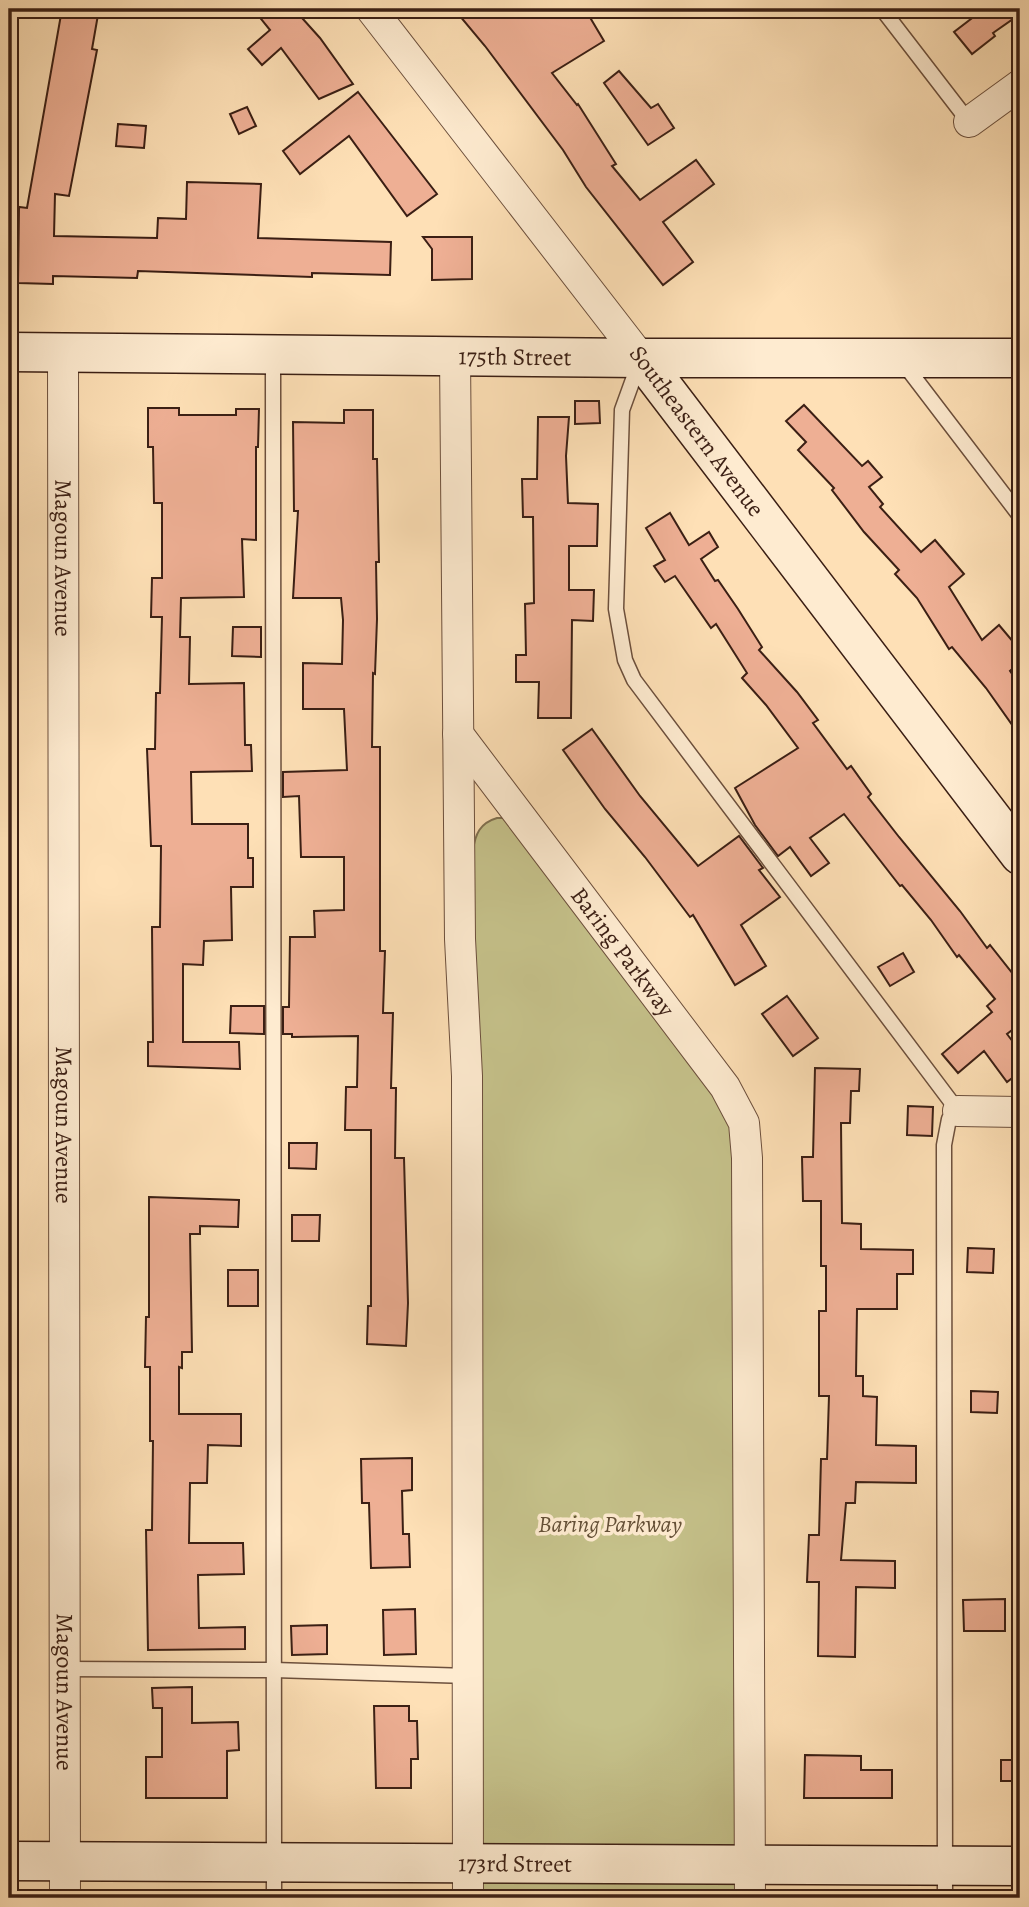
<svg xmlns="http://www.w3.org/2000/svg" width="1029" height="1907" font-family="Alegreya,serif">
  <style>
    .green { fill: #c5c18a; stroke: #80704f; stroke-width: 2 }
    .building { fill: #eeaf94; stroke: #3b1f14; stroke-width: 2 }
    .lines { fill: none; stroke-linecap: round; stroke-linejoin: round }
    .lane-casing { stroke: #6c4f3c; stroke-width: 17 }
    .street-casing { stroke: #6c4f3c; stroke-width: 32 }
    .secondary-casing { stroke: #3b1f14; stroke-width: 41 }
    .lane { stroke: #feebd0; stroke-width: 14 }
    .street { stroke: #feebd0; stroke-width: 30 }
    .secondary { stroke: #feebd0; stroke-width: 38 }
    .labels { text-anchor: middle; dominant-baseline: central; stroke-width: 7; stroke-linejoin: round; paint-order: stroke }
    .street-label { font-size: 24px; fill: #3b1f14; stroke: #feebd0 }
    .park-label { font-size: 24px; font-style: italic; fill: #645037; stroke: #feebd0 }
  </style>
  <rect width="100%" height="100%" fill="#fee0b6"/>
  <filter id="stains"><feTurbulence type="fractalNoise" baseFrequency=".00286" numOctaves="4"/><feColorMatrix values="0 0 0 0 .2 0 0 0 0 .09 0 0 0 0 .02 0 0 0 .5 -.17"/></filter>
  <radialGradient id="worn" r=".72"><stop offset=".6" stop-color="#630" stop-opacity="0"/><stop offset="1" stop-color="#630" stop-opacity=".3"/></radialGradient>
  <path class="green" d="M497,818H505L714,1085L737,1135L741,1898H480L473,851C475,834 480,823 497,818Z"/>
  <g class="building">
    <path d="M62,9H99L92,49L97,50L69,196L55,194L54,236L157,238L158,218L186,219L187,182L261,184L258,238L391,242L390,275L312,273V277L138,271L137,278L53,276V284L18,283L19,207L27,208Z"/>
    <path d="M253,9H294L320,38L353,84L319,99L281,48L262,65L248,49L270,30Z"/>
    <path d="M454,9H585L604,41L552,73L577,105L578,104L616,164L612,166L640,200L696,160L714,184L663,222L693,262L663,285L586,187L563,150L485,46Z"/>
    <path d="M984,9H1020V14L993,33L995,36L972,54L954,32Z"/>
    <path d="M619,71L651,108L658,104L674,128L648,145L604,83Z"/>
    <path d="M358,92L437,194L407,216L349,136L300,174L283,151Z"/>
    <path d="M247,107L256,126L239,134L230,114Z"/>
    <path d="M118,124L146,126L144,148L116,146Z"/>
    <path d="M423,237H472V279L432,280V249Z"/>
    <path d="M575,401H599L600,423L575,424Z"/>
    <path d="M804,405L862,466L868,461L882,477L869,487L883,504L880,507L921,552L935,540L964,574L949,587L982,640L999,625L1020,650V662L1010,671L1020,685V736L986,688L952,647L949,649L917,598L895,574L899,570L864,532L832,490L834,488L798,450L806,442L786,421Z"/>
    <path d="M148,408H179V415H236V409H259L258,447H256V540L242,539L244,597L181,598L180,637H190L189,684L244,683L245,745H251L252,771L191,772L192,824H248V858H253V887H231L232,940L204,941L203,965L183,964V1042H239L240,1069L148,1066V1042H153L152,927H160L161,846H151L147,749H155L156,693H160L162,617H151L152,578H162V503H154L153,447H148Z"/>
    <path d="M344,410H373V459H377L379,562H376L377,619L375,674L373,673L372,747H380V951H385L383,1013H393L391,1088H396L395,1158H404L408,1303L406,1346L367,1344L368,1306H371V1130H345L346,1087H357L358,1036L292,1037V1034H283V1007H289L290,937H315L314,911L344,910V857H301L299,796L283,797V772L347,770L344,709H303V663L342,664L343,620L341,598H293L298,511H294L293,422L344,423Z"/>
    <path d="M538,417H569L566,456L568,503L598,504L597,546H569V590H594L593,621L572,620L571,718H538L539,682H516V655H526L525,604L534,603L533,517H523L522,479H537Z"/>
    <path d="M670,513L689,545L709,532L718,547L701,559L715,581L718,580L738,609L762,647L759,650L797,692L818,720L813,723L847,769L851,766L871,794L868,797L899,837L960,911L987,948L990,945L1020,983V1024L1007,1034L1020,1051V1072L1007,1082L984,1051L958,1073L942,1054L992,1012L987,1006L995,999L959,955L957,957L931,920L902,885L900,886L844,814L810,838L829,863L811,876L790,847L778,856L755,825L735,788L798,748L766,705L742,678L747,673L716,624L711,628L675,576L665,582L654,566L665,560L646,528Z"/>
    <path d="M233,627H261V657L232,656Z"/>
    <path d="M592,729L640,796L698,866L739,836L763,868L759,870L780,897L741,925L766,966L735,985L693,915L690,917L645,857L605,809L563,750Z"/>
    <path d="M903,953L914,972L890,986L878,967Z"/>
    <path d="M787,996L818,1038L793,1056L762,1014Z"/>
    <path d="M231,1006H264V1034L230,1033Z"/>
    <path d="M815,1068L860,1069L859,1091H851L850,1123H841L842,1223L861,1224V1249L913,1250V1274H897V1309H857L856,1376H863V1396L877,1397L876,1445L916,1446V1483L856,1482L855,1503H846L841,1560L895,1561V1588L856,1587L855,1657L818,1656L819,1582H807L809,1535H819L821,1459H827L829,1396H819V1311H826V1266H821V1201H803L802,1157H813Z"/>
    <path d="M908,1106L933,1107L932,1136L907,1135Z"/>
    <path d="M289,1143H317L316,1169L289,1168Z"/>
    <path d="M149,1197L239,1200L238,1227L200,1226V1234H190L192,1352H182V1368L179,1367V1414H241V1446L208,1445L207,1483H190L189,1543H243L244,1574L198,1575L199,1628L245,1627V1649L148,1650L146,1530H152L153,1441H150V1367H145L146,1317H149Z"/>
    <path d="M292,1215H320L319,1241H292Z"/>
    <path d="M968,1248L994,1249L993,1273L967,1272Z"/>
    <rect x="228" y="1270" width="30" height="36"/>
    <path d="M971,1391L998,1392L997,1413L971,1412Z"/>
    <path d="M412,1458V1490L402,1491L403,1534H409L410,1567L371,1568L369,1503H362L361,1459Z"/>
    <path d="M1005,1599V1631H964L963,1600Z"/>
    <path d="M415,1609L416,1654L384,1655L383,1610Z"/>
    <path d="M327,1625V1654L292,1655L291,1626Z"/>
    <path d="M192,1687V1723L238,1722L239,1750L227,1751V1798H146V1757H162V1708H153L152,1688Z"/>
    <path d="M374,1706H409V1721H417L418,1759H411V1788H376Z"/>
    <path d="M805,1755L861,1756V1770H892V1798H804Z"/>
    <rect x="1001" y="1760" width="19" height="21"/>
  </g>
  <g class="lines">
    <g class="lane-casing">
      <g id="lane">
        <path d="M882,9L969,122"/>
        <path d="M273,356L274,1898"/>
        <path d="M639,363L622,410L616,609L625,660L634,680L958,1111L949,1119L944,1145L945,1898"/>
        <path d="M904,364L1020,516"/>
        <path d="M64,1669L274,1670L468,1676"/>
      </g>
    </g>
    <g class="street-casing">
      <g id="street">
        <path d="M371,9L641,358"/>
        <path d="M969,122L1020,85"/>
        <path id="s1" d="M63,353L65,1898"/>
        <path d="M455,355L460,939L467,1076L468,1898"/>
        <path id="s2" d="M458,734L725,1087L744,1123L747,1158L750,1898"/>
        <path d="M958,1111L1020,1112"/>
      </g>
    </g>
    <g class="secondary-casing">
      <g id="secondary">
        <path id="s3" d="M9,352L641,358H1020"/>
        <path d="M641,358L1020,855"/>
        <path id="s4" d="M9,1861L1020,1866"/>
      </g>
    </g>
    <use href="#lane" class="lane"/>
    <use href="#street" class="street"/>
    <use href="#secondary" class="secondary"/>
  </g>
  <g class="labels">
    <g class="street-label">
      <text stroke="none"><textPath href="#s3" startOffset="506">175th Street</textPath></text>
      <text transform="translate(697 431) rotate(53)">Southeastern Avenue</text>
      <text stroke="none"><textPath href="#s1" startOffset="205">Magoun Avenue</textPath></text>
      <text stroke="none"><textPath href="#s2" startOffset="273">Baring Parkway</textPath></text>
      <text stroke="none"><textPath href="#s1" startOffset="772">Magoun Avenue</textPath></text>
      <text stroke="none"><textPath href="#s1" startOffset="1339">Magoun Avenue</textPath></text>
      <text stroke="none"><textPath href="#s4" startOffset="506">173rd Street</textPath></text>
    </g>
    <g class="park-label">
      <text x="610" y="1524">Baring Parkway</text>
    </g>
  </g>
  <rect width="1029" height="1907" fill="none" stroke="#fee0b6" stroke-width="35"/>
  <rect x="10" y="10" width="1008" height="1886" fill="none" stroke="#3b1f14" stroke-width="3.5"/>
  <rect x="18" y="18" width="994" height="1872" fill="none" stroke="#3b1f14" stroke-width="2"/>
  <rect width="100%" height="100%" filter="url(#stains)"/>
  <rect width="100%" height="100%" fill="url(#worn)"/>
</svg>
